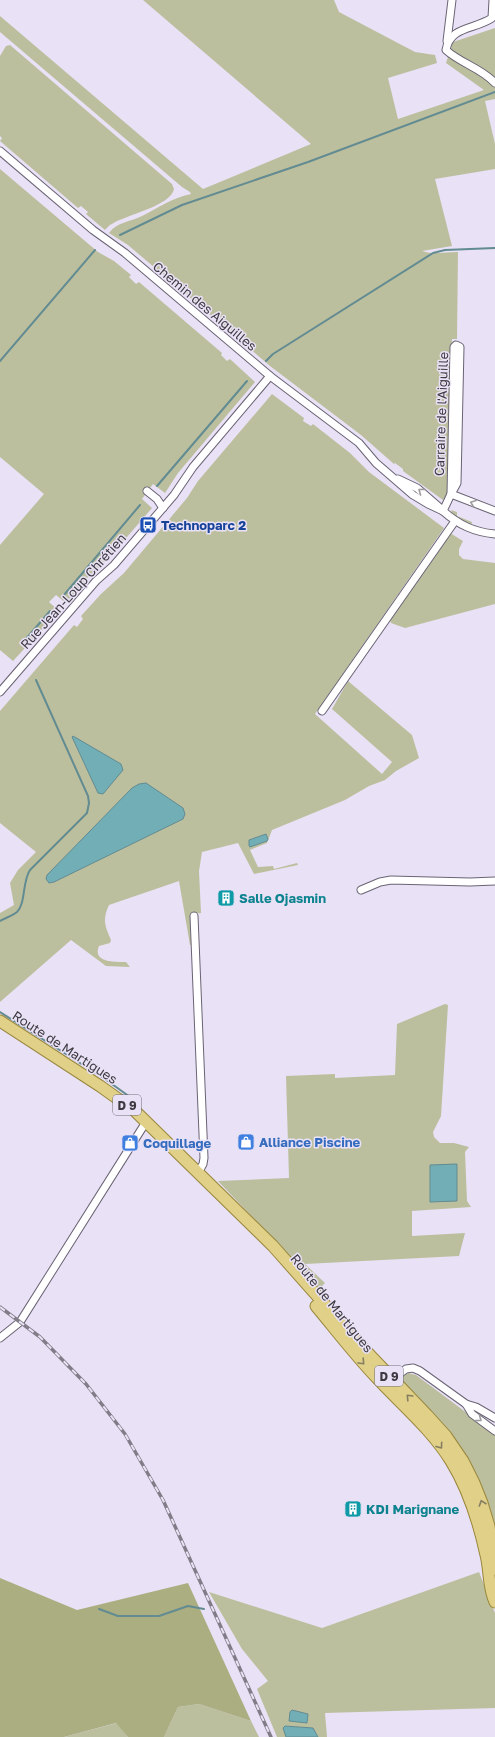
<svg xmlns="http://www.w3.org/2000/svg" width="495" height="1737" font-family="'Golos Text',sans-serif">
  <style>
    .green { fill: #bcbf9e }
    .forest { fill: #abae81 }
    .water { fill: #72aeb5; stroke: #628b92 }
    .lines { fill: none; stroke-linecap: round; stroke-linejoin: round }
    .stream { stroke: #628b92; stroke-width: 2 }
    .street-casing { stroke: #6a6374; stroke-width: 9 }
    .primary-casing { stroke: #99873c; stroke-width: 13 }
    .street { stroke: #fff; stroke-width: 7 }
    .primary { stroke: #e0d088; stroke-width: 11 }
    .rail-casing { stroke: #817c88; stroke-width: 3.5 }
    .rail { stroke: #e9e1f5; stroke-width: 2; stroke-dasharray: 6; stroke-linecap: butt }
    .oneway { stroke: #9e9ca0 }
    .oneway2 { stroke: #867e61 }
    .labels { text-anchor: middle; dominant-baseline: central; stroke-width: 3; stroke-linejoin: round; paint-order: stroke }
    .shield { fill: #e9e1f5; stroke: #716c77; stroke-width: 1 }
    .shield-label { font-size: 12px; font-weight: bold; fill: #3d3a41 }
    .street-label { font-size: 13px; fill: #3d3a41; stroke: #e9e1f5 }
    .transit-label { font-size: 13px; font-weight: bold; fill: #164399; stroke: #e9e1f5; text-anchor: start }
    .culture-label { font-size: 13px; font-weight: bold; fill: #0d838f; stroke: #e9e1f5; text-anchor: start }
    .shop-label { font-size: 13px; font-weight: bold; fill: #366cbe; stroke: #e9e1f5; text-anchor: start }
  </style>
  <rect width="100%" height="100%" fill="#e9e1f5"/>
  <g class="green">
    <path d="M143,0H334L339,12L415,52L435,55L437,63L388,78L398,119L484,90L446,63L453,42L495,28V99L485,101L495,144V169L435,179L452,246L422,251C434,255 444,252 458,252L457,339H452L448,494L443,500L403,471V469L395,463L394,464L361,435L270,366L128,245L109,233C117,222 130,222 142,216C158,208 172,198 191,194L190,192L182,187L0,32V16L203,189L311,144Z"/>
    <path d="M10,45L172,184L174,189C171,206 125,215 112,224C109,225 107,228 105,230L86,214L88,212L81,206L78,208L0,141L2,138L0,136V56L6,46Z"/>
    <path d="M0,169L98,252L114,261L131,275L129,277L136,284L139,282L222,353L221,355L227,361L230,359L255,382L178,473L165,493L153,484L142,499L152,508L108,559L86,579L66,603L56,595L49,602L59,611L13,661L0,650V545L44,494L0,457Z"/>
    <path d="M272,394L304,418L303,421L311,426L313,424L350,453L369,472L444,528L315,714L382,774L392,762L332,709L348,681L412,735L419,758L396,771L385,780L369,786L345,800L272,830L267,843L250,850L258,867L273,866L274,869L297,863L298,865L254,874L238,843L202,852L199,871L201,913L190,914L191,945H190L179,881L109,905C102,920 105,926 111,940L110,943L99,946C92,963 116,962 126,962L130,967L106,966L71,940L0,1002V913L14,905L10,883L18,870L36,852L0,823V711L74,625L77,627L83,619L81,616L101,594L124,573L187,498L198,481Z"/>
    <path d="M451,510L457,512V516L472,522L471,526C463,522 453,519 451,510Z"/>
    <path d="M450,533L463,541L459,549V555L463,559L495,563V604L405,628L391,623L390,618Z"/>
    <path d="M445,1004L448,1005L441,1116L433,1132L434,1137L440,1143H454L469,1147L465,1152L467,1201L471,1207L412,1211V1236L465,1233L459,1256L305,1264L325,1283L318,1290L273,1239L218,1181L289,1178L286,1076L335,1074V1078L395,1075L397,1024Z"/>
    <path d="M408,1373L416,1375L495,1434V1534L400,1380L401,1378Z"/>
    <path d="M479,1572L495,1613V1708L325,1713L327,1737H277L257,1689L268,1681L242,1649L209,1592L322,1628Z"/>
    <path d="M199,1704L251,1721L259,1737H164L178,1707Z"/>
    <path d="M117,1723L128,1737H64Z"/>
  </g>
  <path class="forest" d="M0,1578L77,1610L188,1583L251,1721L199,1704L178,1707L164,1737H128L116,1723L64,1737H0Z"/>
  <g class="water">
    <path d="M73,736L121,764L123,770L103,794L98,793L72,737Z"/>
    <path d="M146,783L183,808L185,814L183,819L54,882L49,883L46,879L47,875L132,788L139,784Z"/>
    <path d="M266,834L268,839L267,841L250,847L249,846V840Z"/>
    <path d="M457,1164V1201L430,1202V1165Z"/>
    <path d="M292,1710L308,1714L307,1723L289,1721L290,1712Z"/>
    <path d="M285,1726L313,1728L318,1737H286L283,1728Z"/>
  </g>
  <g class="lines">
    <g class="stream">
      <path d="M120,235L182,205L308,162L495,92"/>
      <path d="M0,361L95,250"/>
      <path d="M266,361L273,354L433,253L445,250L495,248"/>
      <path d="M157,486L247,381"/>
      <path d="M64,595L140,505"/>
      <path d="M25,644L26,639L50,611"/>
      <path d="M0,921C5,918 12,916 17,912C26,903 22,882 30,870L87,813L89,803L88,796L36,680"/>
      <path d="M0,1012L105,1079L130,1097"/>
      <path d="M99,1609L118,1616H159L188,1606L204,1609"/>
    </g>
    <g class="street-casing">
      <g id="street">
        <path d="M493,0L492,18C474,30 450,26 446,50C460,63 481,68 495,83"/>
        <path d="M447,41L452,0"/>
        <path d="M0,151L93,230L125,253L270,376L359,443L376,463L413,495L428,504L443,511"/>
        <path d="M456,345L460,347L457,483L451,494L454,347Z"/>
        <path d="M398,479L417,488L440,508"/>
        <path d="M147,491L157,499L163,508"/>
        <path d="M495,511L451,494L443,511C459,525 474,532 495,534"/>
        <path d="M0,692L96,581L114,565L174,495L193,467L270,376"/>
        <path d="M322,711L455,521"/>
        <path d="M361,890L380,882L391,880L470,882L495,881"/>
        <path d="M194,916L204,1158L203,1164L198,1173"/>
        <path d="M0,1338L20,1322L146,1122"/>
        <path d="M390,1381L406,1369L413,1368L420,1371L466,1404L472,1414L495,1431"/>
        <path d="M466,1404L476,1407L495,1418"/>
      </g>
    </g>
    <g class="primary-casing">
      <g id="primary">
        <path d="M0,1021L100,1086L135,1111L273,1246L366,1351L427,1415L446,1436L463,1461L474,1483L482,1503L489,1526L495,1569"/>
        <path d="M316,1306C336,1330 355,1355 377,1378C402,1405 432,1430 451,1461C469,1490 479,1523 486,1555C490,1571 488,1587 495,1602"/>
      </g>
    </g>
    <use href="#street" class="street"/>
    <use href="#primary" class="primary"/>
    <g class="rail-casing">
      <path id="rail" d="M0,1307L40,1337L86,1384L125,1434L163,1500L271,1737"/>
    </g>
    <use href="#rail" class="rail"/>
  </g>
  <defs><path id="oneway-chevron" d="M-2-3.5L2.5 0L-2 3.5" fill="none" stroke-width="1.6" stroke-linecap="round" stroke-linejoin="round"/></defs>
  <g class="oneway">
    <use href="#oneway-chevron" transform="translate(421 491) rotate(-144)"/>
    <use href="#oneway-chevron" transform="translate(473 503) rotate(-160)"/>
    <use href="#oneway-chevron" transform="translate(479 1419) rotate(36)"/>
  </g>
  <g class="oneway2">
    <use href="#oneway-chevron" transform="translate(362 1362) rotate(47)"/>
    <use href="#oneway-chevron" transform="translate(409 1397) rotate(-134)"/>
    <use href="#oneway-chevron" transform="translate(440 1446) rotate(54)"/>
    <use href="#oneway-chevron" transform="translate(482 1503) rotate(-109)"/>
  </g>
  <defs>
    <g id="bus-square" transform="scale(0.9)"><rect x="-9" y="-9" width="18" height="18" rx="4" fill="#1a4fb4" stroke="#e9e1f5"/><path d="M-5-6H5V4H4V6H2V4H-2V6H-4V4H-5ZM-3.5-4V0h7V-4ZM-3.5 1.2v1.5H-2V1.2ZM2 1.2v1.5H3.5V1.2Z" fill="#fff"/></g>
    <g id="building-square" transform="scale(0.9)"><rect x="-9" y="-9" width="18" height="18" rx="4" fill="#0f9aa8" stroke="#e9e1f5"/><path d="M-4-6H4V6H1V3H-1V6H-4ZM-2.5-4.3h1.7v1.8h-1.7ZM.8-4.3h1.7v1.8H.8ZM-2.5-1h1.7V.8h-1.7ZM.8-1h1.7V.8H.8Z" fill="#fff"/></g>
    <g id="shop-square" transform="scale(0.9)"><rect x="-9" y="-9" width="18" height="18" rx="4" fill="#3f7fe0" stroke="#e9e1f5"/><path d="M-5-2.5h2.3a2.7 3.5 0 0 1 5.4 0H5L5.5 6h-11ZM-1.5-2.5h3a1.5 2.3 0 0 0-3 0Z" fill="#fff"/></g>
  </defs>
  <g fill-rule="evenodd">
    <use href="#bus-square" x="148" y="525"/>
    <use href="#building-square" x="226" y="898"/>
    <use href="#shop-square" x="246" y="1142"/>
    <use href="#shop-square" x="130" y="1143"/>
    <use href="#building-square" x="353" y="1509"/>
  </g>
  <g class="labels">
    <g class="shield">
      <rect x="113" y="1095" width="28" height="20" rx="3"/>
      <rect x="375" y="1366" width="28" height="20" rx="3"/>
    </g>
    <g class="shield-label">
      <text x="127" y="1105">D 9</text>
      <text x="389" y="1376">D 9</text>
    </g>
    <g class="street-label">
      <text transform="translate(205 306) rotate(40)">Chemin des Aiguilles</text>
      <text transform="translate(441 414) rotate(-88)">Carraire de l'Aiguille</text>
      <text transform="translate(73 591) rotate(-48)">Rue Jean-Loup Chrétien</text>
      <text transform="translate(65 1047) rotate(33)">Route de Martigues</text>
      <text transform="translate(332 1303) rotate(51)">Route de Martigues</text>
    </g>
    <g class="transit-label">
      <text x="161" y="525">Technoparc 2</text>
    </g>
    <g class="culture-label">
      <text x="239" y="898">Salle Ojasmin</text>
      <text x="366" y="1509">KDI Marignane</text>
    </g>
    <g class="shop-label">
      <text x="259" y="1142">Alliance Piscine</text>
      <text x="143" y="1143">Coquillage</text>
    </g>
  </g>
</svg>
